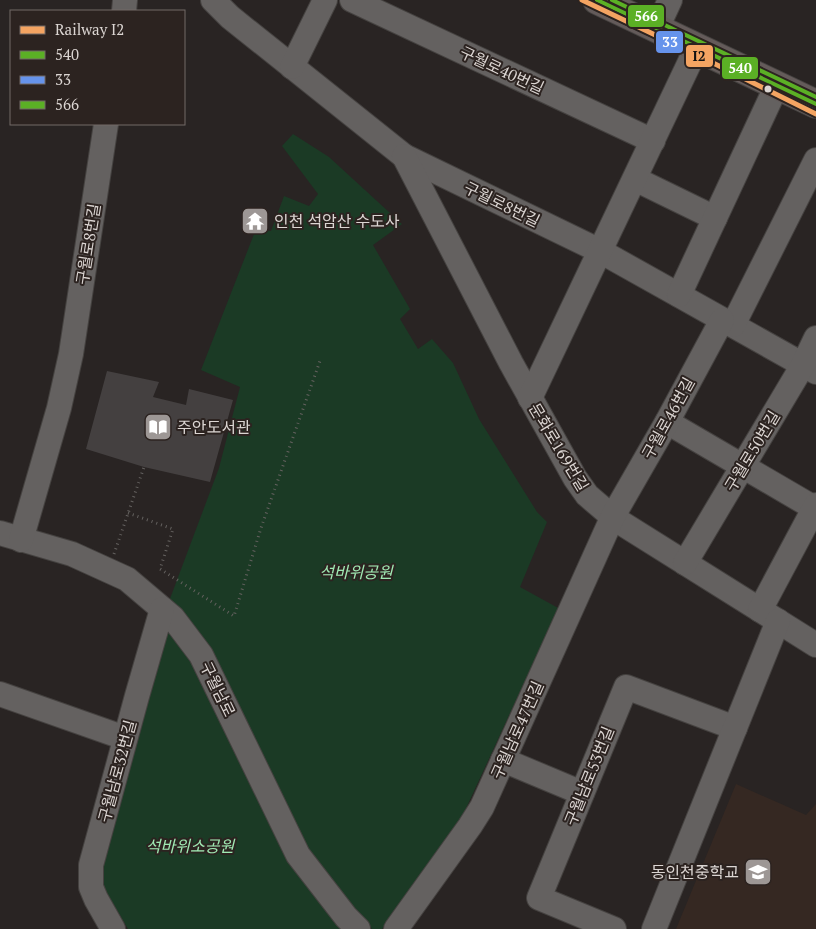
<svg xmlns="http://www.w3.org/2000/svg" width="816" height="929" font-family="'PT Serif','Noto Sans KR',serif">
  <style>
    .built { fill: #352822 }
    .green { fill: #1b3a25 }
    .building { fill: #444040 }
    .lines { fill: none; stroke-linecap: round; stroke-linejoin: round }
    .minor-casing { stroke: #454240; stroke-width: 26 }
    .major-casing { stroke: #454240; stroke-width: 30 }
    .path { stroke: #64615f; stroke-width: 3; stroke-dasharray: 1 4; stroke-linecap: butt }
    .minor { stroke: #646160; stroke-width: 24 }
    .major { stroke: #645b5a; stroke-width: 28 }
    .bus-1-casing { stroke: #2c2320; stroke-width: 8 }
    .bus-2-casing { stroke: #2c2320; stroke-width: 8 }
    .bus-3-casing { stroke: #2c2320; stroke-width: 8 }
    .bus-1 { stroke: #5bb025; stroke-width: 4 }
    .bus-2 { stroke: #6693eb; stroke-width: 4 }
    .bus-3 { stroke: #5bb025; stroke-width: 4 }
    .rail-1-casing { stroke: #2c2320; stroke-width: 9 }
    .rail-1 { stroke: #f4a462; stroke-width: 5 }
    .bus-dot { fill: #dbd5d2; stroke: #2c2320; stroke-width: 2 }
    .labels { text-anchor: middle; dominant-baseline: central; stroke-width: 4; stroke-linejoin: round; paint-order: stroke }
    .street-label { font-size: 16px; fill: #dbd5d2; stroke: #2c2320 }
    .poi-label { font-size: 16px; fill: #dbd5d2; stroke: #2c2320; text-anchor: start }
    .park-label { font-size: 16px; font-style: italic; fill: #a0e9b3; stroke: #2c2320 }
    .line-badge { stroke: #2c2320; stroke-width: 2 }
    .badge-label { font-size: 14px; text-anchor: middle; font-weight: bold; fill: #fff }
    .pale-badge-label { font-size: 14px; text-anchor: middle; font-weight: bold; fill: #111 }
  </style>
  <rect width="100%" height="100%" fill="#292423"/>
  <path class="built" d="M736,784L806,815L816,804V929H676Z"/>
  <g class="green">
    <path d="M293,134L329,157L402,224L373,245L410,309L400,319L418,349L432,339L453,363L479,419L537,512L547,522L520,587L560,609L552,623L462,817L382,929H372L302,845L168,604L219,468L240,387L201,370L256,229L271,231L284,196L309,206L318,194L282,146Z"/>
    <path d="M164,628L193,660L344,929H128L100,881L99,865Z"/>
  </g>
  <path class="building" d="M107,371L159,382L153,397L186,405L189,389L233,400L210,482L144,467L86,449Z"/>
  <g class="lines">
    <g class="minor-casing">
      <g id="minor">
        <path d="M213,0L230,17L404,156L600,251L816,372"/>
        <path d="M352,0L653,141"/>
        <path d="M124,11L125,0"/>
        <path d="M657,28L670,0"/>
        <path d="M292,67L325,0"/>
        <path d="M404,156L511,363L575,478L587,495L615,519L816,645"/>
        <path d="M635,179L715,218"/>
        <path d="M679,295L777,85"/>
        <path d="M733,325L816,160"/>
        <path d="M530,398L697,47"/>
        <path d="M667,422L816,509"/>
        <path d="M0,533L72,554L127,579L173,618L201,655L298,855L346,917L358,929"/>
        <path d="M21,540L59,408L71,354L106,124"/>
        <path d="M685,563L803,365L816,338"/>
        <path d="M760,610L816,505"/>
        <path d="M0,694L125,738"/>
        <path d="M503,760L582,793"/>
        <path d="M113,929L96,899L91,887V865L137,696L162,609"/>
        <path d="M396,929L470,826L482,807L613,516L667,422L722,320"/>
        <path d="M614,929L539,898L626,687L735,728"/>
        <path d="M654,929L778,621"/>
      </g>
    </g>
    <g class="major-casing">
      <path id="major" d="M597,0L816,104"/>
    </g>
    <g class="path">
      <path d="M128,513L173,529L160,569L234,616L261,528L320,361"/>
      <path d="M114,554L144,467"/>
    </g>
    <use href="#minor" class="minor"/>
    <use href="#major" class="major"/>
    <g class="bus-1-casing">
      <path id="bus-1" d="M597,0L816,104"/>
    </g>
    <g class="bus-2-casing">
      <path id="bus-2" d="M594,6L813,110"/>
    </g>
    <g class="bus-3-casing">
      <path id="bus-3" d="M612,0L816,97"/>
    </g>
    <use href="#bus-1" class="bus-1"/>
    <use href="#bus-2" class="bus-2"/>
    <use href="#bus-3" class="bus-3"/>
    <g class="rail-1-casing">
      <path id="rail-1" d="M582,0L695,54L816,114"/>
    </g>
    <use href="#rail-1" class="rail-1"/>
  </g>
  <defs>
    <g id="temple-square" transform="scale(1.4375)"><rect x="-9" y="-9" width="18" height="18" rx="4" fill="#9d9795" stroke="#2c2320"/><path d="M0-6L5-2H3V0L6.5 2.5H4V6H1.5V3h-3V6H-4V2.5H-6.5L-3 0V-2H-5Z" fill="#fff"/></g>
    <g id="library-square" transform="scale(1.4375)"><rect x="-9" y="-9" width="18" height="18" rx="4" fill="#9d9795" stroke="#2c2320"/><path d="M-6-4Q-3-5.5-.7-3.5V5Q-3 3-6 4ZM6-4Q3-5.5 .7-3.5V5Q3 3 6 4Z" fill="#fff"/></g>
    <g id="school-square" transform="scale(1.4375)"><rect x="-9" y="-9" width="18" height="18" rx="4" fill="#9d9795" stroke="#2c2320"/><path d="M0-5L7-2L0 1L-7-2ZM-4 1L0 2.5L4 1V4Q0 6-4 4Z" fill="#fff"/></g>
  </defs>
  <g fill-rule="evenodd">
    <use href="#temple-square" x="255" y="221"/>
    <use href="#library-square" x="158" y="427"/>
    <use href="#school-square" x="758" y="872"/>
  </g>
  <circle class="bus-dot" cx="768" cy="89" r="4.5"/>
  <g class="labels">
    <g class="street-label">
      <text transform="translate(502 70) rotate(25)">구월로40번길</text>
      <text transform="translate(502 204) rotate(26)">구월로8번길</text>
      <text transform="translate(88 244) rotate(-81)">구월로8번길</text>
      <text transform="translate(668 418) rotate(-61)">구월로46번길</text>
      <text transform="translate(559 447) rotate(59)">문화로169번길</text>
      <text transform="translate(752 451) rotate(-59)">구월로50번길</text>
      <text transform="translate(218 689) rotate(64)">구월남로</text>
      <text transform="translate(517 730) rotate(-66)">구월남로47번길</text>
      <text transform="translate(117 771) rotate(-75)">구월남로32번길</text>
      <text transform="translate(589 776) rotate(-68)">구월남로53번길</text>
    </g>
    <g class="poi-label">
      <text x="274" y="221">인천 석암산 수도사</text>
      <text x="177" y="427">주안도서관</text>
      <text x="739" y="872" text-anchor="end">동인천중학교</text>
    </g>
    <g class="park-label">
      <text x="356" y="572">석바위공원</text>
      <text x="190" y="846">석바위소공원</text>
    </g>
  </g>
  <g class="line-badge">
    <rect x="627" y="4" width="38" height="24" rx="5" fill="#5bb025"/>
    <rect x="655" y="30" width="29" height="24" rx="5" fill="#6693eb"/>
    <rect x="685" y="44" width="29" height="24" rx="5" fill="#f4a462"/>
    <rect x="721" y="56" width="38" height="24" rx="5" fill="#5bb025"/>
  </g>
  <g class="badge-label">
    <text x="646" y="21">566</text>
    <text x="670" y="47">33</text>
    <text x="740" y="73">540</text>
  </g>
  <g class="pale-badge-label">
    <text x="699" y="61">I2</text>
  </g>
  <rect x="10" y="10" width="175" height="115" fill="#2c2320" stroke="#726a67"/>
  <rect x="20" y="26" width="25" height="8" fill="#f4a462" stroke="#726a67"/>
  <text x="55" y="35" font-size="15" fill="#dbd5d2">Railway I2</text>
  <rect x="20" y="51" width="25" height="8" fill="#5bb025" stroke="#726a67"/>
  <text x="55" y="60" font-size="15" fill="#dbd5d2">540</text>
  <rect x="20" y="76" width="25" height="8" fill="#6693eb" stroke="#726a67"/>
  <text x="55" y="85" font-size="15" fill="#dbd5d2">33</text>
  <rect x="20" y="101" width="25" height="8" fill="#5bb025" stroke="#726a67"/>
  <text x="55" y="110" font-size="15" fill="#dbd5d2">566</text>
</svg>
